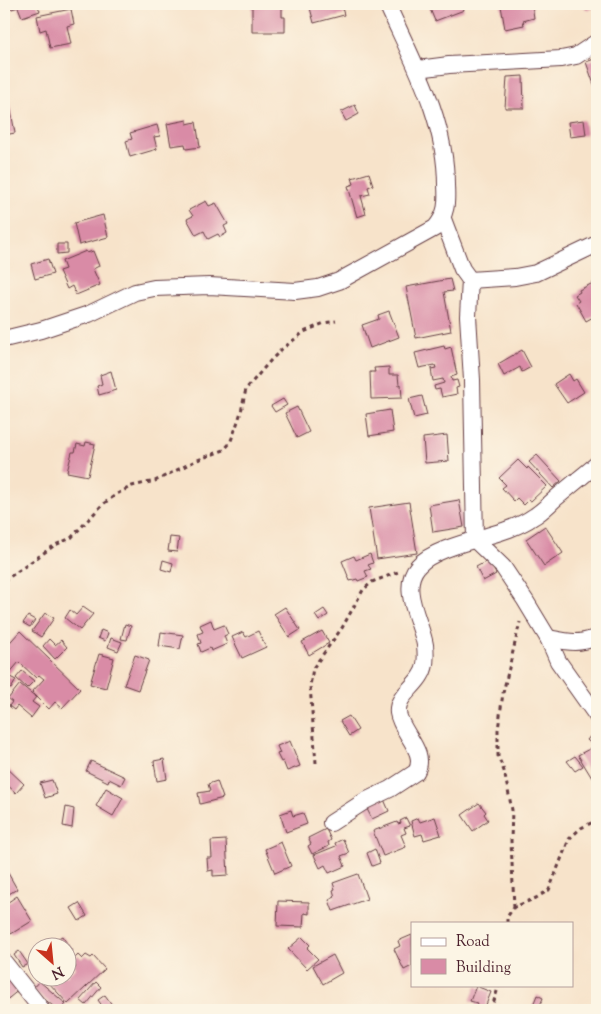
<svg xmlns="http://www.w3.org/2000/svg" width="601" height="1014" font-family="'Sorts Mill Goudy',serif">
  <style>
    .building { fill: #d98ba6 }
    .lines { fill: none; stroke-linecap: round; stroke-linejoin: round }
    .minor-casing { stroke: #643c43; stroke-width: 18 }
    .path { stroke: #643c43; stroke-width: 3; stroke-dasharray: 4 4; stroke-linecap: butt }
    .minor { stroke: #fff; stroke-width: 16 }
  </style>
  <rect width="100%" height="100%" fill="#fcf5e5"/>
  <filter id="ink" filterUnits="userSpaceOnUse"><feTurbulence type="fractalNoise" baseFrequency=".02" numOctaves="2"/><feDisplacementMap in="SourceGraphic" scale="10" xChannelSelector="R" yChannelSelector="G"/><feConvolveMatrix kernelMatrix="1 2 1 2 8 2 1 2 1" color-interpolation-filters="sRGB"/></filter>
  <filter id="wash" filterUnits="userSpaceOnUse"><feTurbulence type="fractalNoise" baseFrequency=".0096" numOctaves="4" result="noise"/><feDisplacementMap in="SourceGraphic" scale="20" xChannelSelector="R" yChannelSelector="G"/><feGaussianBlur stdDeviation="1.12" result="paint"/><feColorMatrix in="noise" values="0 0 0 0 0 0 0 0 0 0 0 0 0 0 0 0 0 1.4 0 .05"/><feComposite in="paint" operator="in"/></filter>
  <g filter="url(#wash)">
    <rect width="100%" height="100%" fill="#f7e3ca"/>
    <g id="blocks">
      <g class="building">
        <path d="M10,4H37L40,11L22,17L18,7L12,9Z"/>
        <path d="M261,4H282V17H285V32H252V6H261Z"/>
        <path d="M309,4H341L344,15L314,23Z"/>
        <path d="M428,4H462L464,10L435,21Z"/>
        <path d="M510,4H532L534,18L523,21L524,25L505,29L501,6Z"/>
        <path d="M577,4H597V7L586,10L584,5L578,7Z"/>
        <path d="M71,9L74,24L67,26L71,44L50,48L46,29L40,31L37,16Z"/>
        <path d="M597,58V93L586,62Z"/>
        <path d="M523,76L524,108H505L507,77Z"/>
        <path d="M9,101L15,133L4,135V102Z"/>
        <path d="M355,105L359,114L346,121L341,112Z"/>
        <path d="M187,120V124L196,122L200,147L186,149L185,144L171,146L167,124Z"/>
        <path d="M584,120L586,135L570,137L568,122Z"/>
        <path d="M157,125L160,136L154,137L157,149L130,157L126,141L132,139L130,133Z"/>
        <path d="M369,173L373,185L368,187L370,194L361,196L366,214L357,217L348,186L354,184L352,178Z"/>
        <path d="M206,201L209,206L216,203L228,224L224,226L227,233L220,237L218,234L208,239L204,231L196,235L187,219L193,216L189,210Z"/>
        <path d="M103,215L108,237L79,245L74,223Z"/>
        <path d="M57,244H67V253L57,254Z"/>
        <path d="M86,251L87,253L93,251L99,266L93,269L100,285L76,295L72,286L67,289L59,271L65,269L62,261Z"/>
        <path d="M48,259L53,274L35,279L31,264Z"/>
        <path d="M450,279L453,291L444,292L451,331L416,338L406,287Z"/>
        <path d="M597,281V311L594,313L595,316L586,321L576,303L579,301L575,295L580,292L579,290Z"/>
        <path d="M389,311L399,337L370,348L362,325L379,319L378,315Z"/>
        <path d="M444,346L445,349L451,347L457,375L451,377L452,381L457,380L459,387L456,388L457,394L442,397L440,389L435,390L434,386L444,383L443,379L433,381L431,369L436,368L435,365L419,368L415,353Z"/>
        <path d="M522,350L531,367L522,372L520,367L504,376L498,364Z"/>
        <path d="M389,367V375H398L399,385L401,384L402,398L371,399L370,372H375L374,368Z"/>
        <path d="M111,371L116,390L99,395L97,386L102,384L100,375Z"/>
        <path d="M569,374L573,381L576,379L584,392L567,403L554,384Z"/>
        <path d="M422,396L427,415L414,418L409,399Z"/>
        <path d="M283,399L287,405L275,412L271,406Z"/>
        <path d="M297,407L309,432L297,438L285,413Z"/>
        <path d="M390,410L393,432L369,436L366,414Z"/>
        <path d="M447,435L449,461L425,463L423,438Z"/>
        <path d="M86,442L95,444L88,476L67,472L72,452H75L77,444L85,446Z"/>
        <path d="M537,455L561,481L553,488L529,462Z"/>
        <path d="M518,460L527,469L528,467L547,486L531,501L529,500L524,505L517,498L514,501L502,488L506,485L499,478Z"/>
        <path d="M459,500L464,527L433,532L429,505Z"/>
        <path d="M409,502L417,553L377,559L369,508Z"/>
        <path d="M545,526L563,553L544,566L526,539Z"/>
        <path d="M170,537L179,538L177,552L168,551Z"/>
        <path d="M370,554L373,563L368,565L371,569L365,571L368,577L358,581L357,579L350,581L342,561L354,556L356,560Z"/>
        <path d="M163,560L173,563L171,572L161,569Z"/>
        <path d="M489,560L496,574L483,581L476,567Z"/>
        <path d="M83,607L93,614L80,630L65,618L70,610L76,615Z"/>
        <path d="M285,607L300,630L289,637L274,614Z"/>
        <path d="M324,609L328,615L319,621L315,615Z"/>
        <path d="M45,613L54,618L41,637L32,631Z"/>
        <path d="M28,616L35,620L30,627L23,623Z"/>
        <path d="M211,620L214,629L224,625L228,634L224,636L227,644L211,651L210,648L201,652L198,644L201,643L198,634L203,632L200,625Z"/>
        <path d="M125,624L131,626L127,640L121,639Z"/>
        <path d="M101,630L108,633L105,641L98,638Z"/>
        <path d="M20,631L80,689L62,708L55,702L49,709L32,692L44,679L39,675L36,678L19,662L8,675L4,671V649Z"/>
        <path d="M258,631L266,647L242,658L232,637L243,632L246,637Z"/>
        <path d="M322,631L329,643L309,655L302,642Z"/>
        <path d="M161,632L183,635L180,649L159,646Z"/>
        <path d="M111,638L122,642L118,651L108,647Z"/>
        <path d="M49,639L55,645L61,640L67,647L55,659L43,646Z"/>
        <path d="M99,654L114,658L106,688L90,684Z"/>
        <path d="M135,655L149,660L138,690L124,685Z"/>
        <path d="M22,671L34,681L27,688L16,678Z"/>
        <path d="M4,674L16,680L11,689L4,685Z"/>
        <path d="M20,684L36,697L32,702L39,707L31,718L17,706L14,710L9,706L12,702L8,699Z"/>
        <path d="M349,716L358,730L349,736L340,721Z"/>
        <path d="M597,728V749L587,740Z"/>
        <path d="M290,741L300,766L287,771L283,761L281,762L277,754L280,753L277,746Z"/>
        <path d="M593,747L597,755V774L592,778L578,755Z"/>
        <path d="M575,756L583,766L575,771L567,761Z"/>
        <path d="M164,759L167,779L157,781L154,761Z"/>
        <path d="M91,761L125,777L121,785L109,779L108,782L86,771Z"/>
        <path d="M4,765L24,784L16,793L4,782Z"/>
        <path d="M52,780L57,794L45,798L40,783Z"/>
        <path d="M217,781L223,798L200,804L198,793L210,791L208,784Z"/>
        <path d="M106,788L123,798L113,816L96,806Z"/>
        <path d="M383,797L389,811L372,819L365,805Z"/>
        <path d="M479,803L486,812L484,814L488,820L473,831L462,815Z"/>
        <path d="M66,807L74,809L72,828L63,826Z"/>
        <path d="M291,810L293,816L303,813L307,824L286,832L280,814Z"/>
        <path d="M435,817L441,835L424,840L422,834L415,836L411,821L418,818L420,822Z"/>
        <path d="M406,818L410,826L404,828L406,833L401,835L406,847L383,856L373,831L397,822L398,824L401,823L400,821Z"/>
        <path d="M326,829L331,840L328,842L329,846L312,854L308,846L311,844L308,838Z"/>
        <path d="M343,839L349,853L341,856L345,866L329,873L325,865L320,868L314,855L336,846L335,843Z"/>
        <path d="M226,840L228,875L213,876V870L208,871L207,858H212L211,841Z"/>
        <path d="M281,842L291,866L275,873L265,849Z"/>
        <path d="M375,849L380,863L372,866L367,853Z"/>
        <path d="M4,866L17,889L4,897Z"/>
        <path d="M358,874L367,899L333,911L329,900L335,897L333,890L335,889L333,883Z"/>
        <path d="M17,896L32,921L11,934L4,921V905Z"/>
        <path d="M278,901L309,902V914L304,913L303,927L277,926Z"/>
        <path d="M79,903L87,916L79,921L71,908Z"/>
        <path d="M412,935V966L404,970L394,949L400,946L398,941Z"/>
        <path d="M62,936L72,951L68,954V946H45Z"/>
        <path d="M302,937L310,945L307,948L318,959L307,969L288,949Z"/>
        <path d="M19,951L28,964L22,967L14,955Z"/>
        <path d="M78,955L82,959L86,955L91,958L93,956L105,969L68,1004L49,983L55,976H68V970L70,973L76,967L71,962Z"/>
        <path d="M333,955L342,973L323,984L313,966Z"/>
        <path d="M4,968L20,989L4,1002Z"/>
        <path d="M39,981L66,1004L61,1010H58L32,989Z"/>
        <path d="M96,982L101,987L86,1005L80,1000Z"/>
        <path d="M476,986L491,992L484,1010H474L477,1003L470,1001Z"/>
        <path d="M105,995L115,1009L113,1010H98L103,1007L98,1000Z"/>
        <path d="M537,995L543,998L538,1010H531Z"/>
      </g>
    </g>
  </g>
  <g filter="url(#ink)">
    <use href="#blocks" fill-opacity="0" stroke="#643c43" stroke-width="1"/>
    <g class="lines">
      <g class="minor-casing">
        <g id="minor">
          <path d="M418,69L449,65L561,59L576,56L597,42"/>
          <path d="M443,219L462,269L470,280L515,277L536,273L597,244"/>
          <path d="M470,280L468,316L472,380L475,540L503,567L525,600L548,638L558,661L597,716"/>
          <path d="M4,339L41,330L89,314L135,292L154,288L209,286L295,291L318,288L339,281L435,228C447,214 447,203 446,185C446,119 413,62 387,4"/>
          <path d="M548,638C568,642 578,645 597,637"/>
          <path d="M331,823L365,801L390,789L416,772C428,752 401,733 398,713C396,697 414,688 421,675C426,668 426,654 425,645C421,621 399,588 418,566C434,547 486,538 509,529C517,526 526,522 533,517C542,512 549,504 556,498C570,486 584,475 597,464"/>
          <path d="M4,962L42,1010"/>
        </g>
      </g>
      <g class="path">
        <path d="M4,581L55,545L71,538L103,504L117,494L132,486L155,481L195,461L224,450L230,443L235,430L241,412L246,389L271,360L282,349L304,332L324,323L336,321"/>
        <path d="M316,763L310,686L313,668L342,628L363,590L372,582L398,572"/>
        <path d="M514,907L511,841L512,810L504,771L498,756V730L503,693L520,622"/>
        <path d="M507,923V917L514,907L536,898L549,890L569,839L581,828L597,820"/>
        <path d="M491,1010L499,985"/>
      </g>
      <use href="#minor" class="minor"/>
    </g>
  </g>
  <rect width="601" height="1014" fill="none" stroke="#fcf5e5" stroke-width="20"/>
  <rect x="411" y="922" width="162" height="65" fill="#fcf5e5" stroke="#b59f9b"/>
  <rect x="421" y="938" width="25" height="8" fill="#ffffff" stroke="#b59f9b"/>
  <text x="456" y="946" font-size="15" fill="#4a1f2b">Road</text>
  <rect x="421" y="959" width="25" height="15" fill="#d98ba6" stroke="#b59f9b"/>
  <text x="456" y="972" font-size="15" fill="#4a1f2b">Building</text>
  <g transform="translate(52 962) rotate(153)"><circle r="24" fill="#fcf5e5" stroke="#b59f9b"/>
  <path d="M0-4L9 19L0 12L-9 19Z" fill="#c8321e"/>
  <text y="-8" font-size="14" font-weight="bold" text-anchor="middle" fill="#4a1f2b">N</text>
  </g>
</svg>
